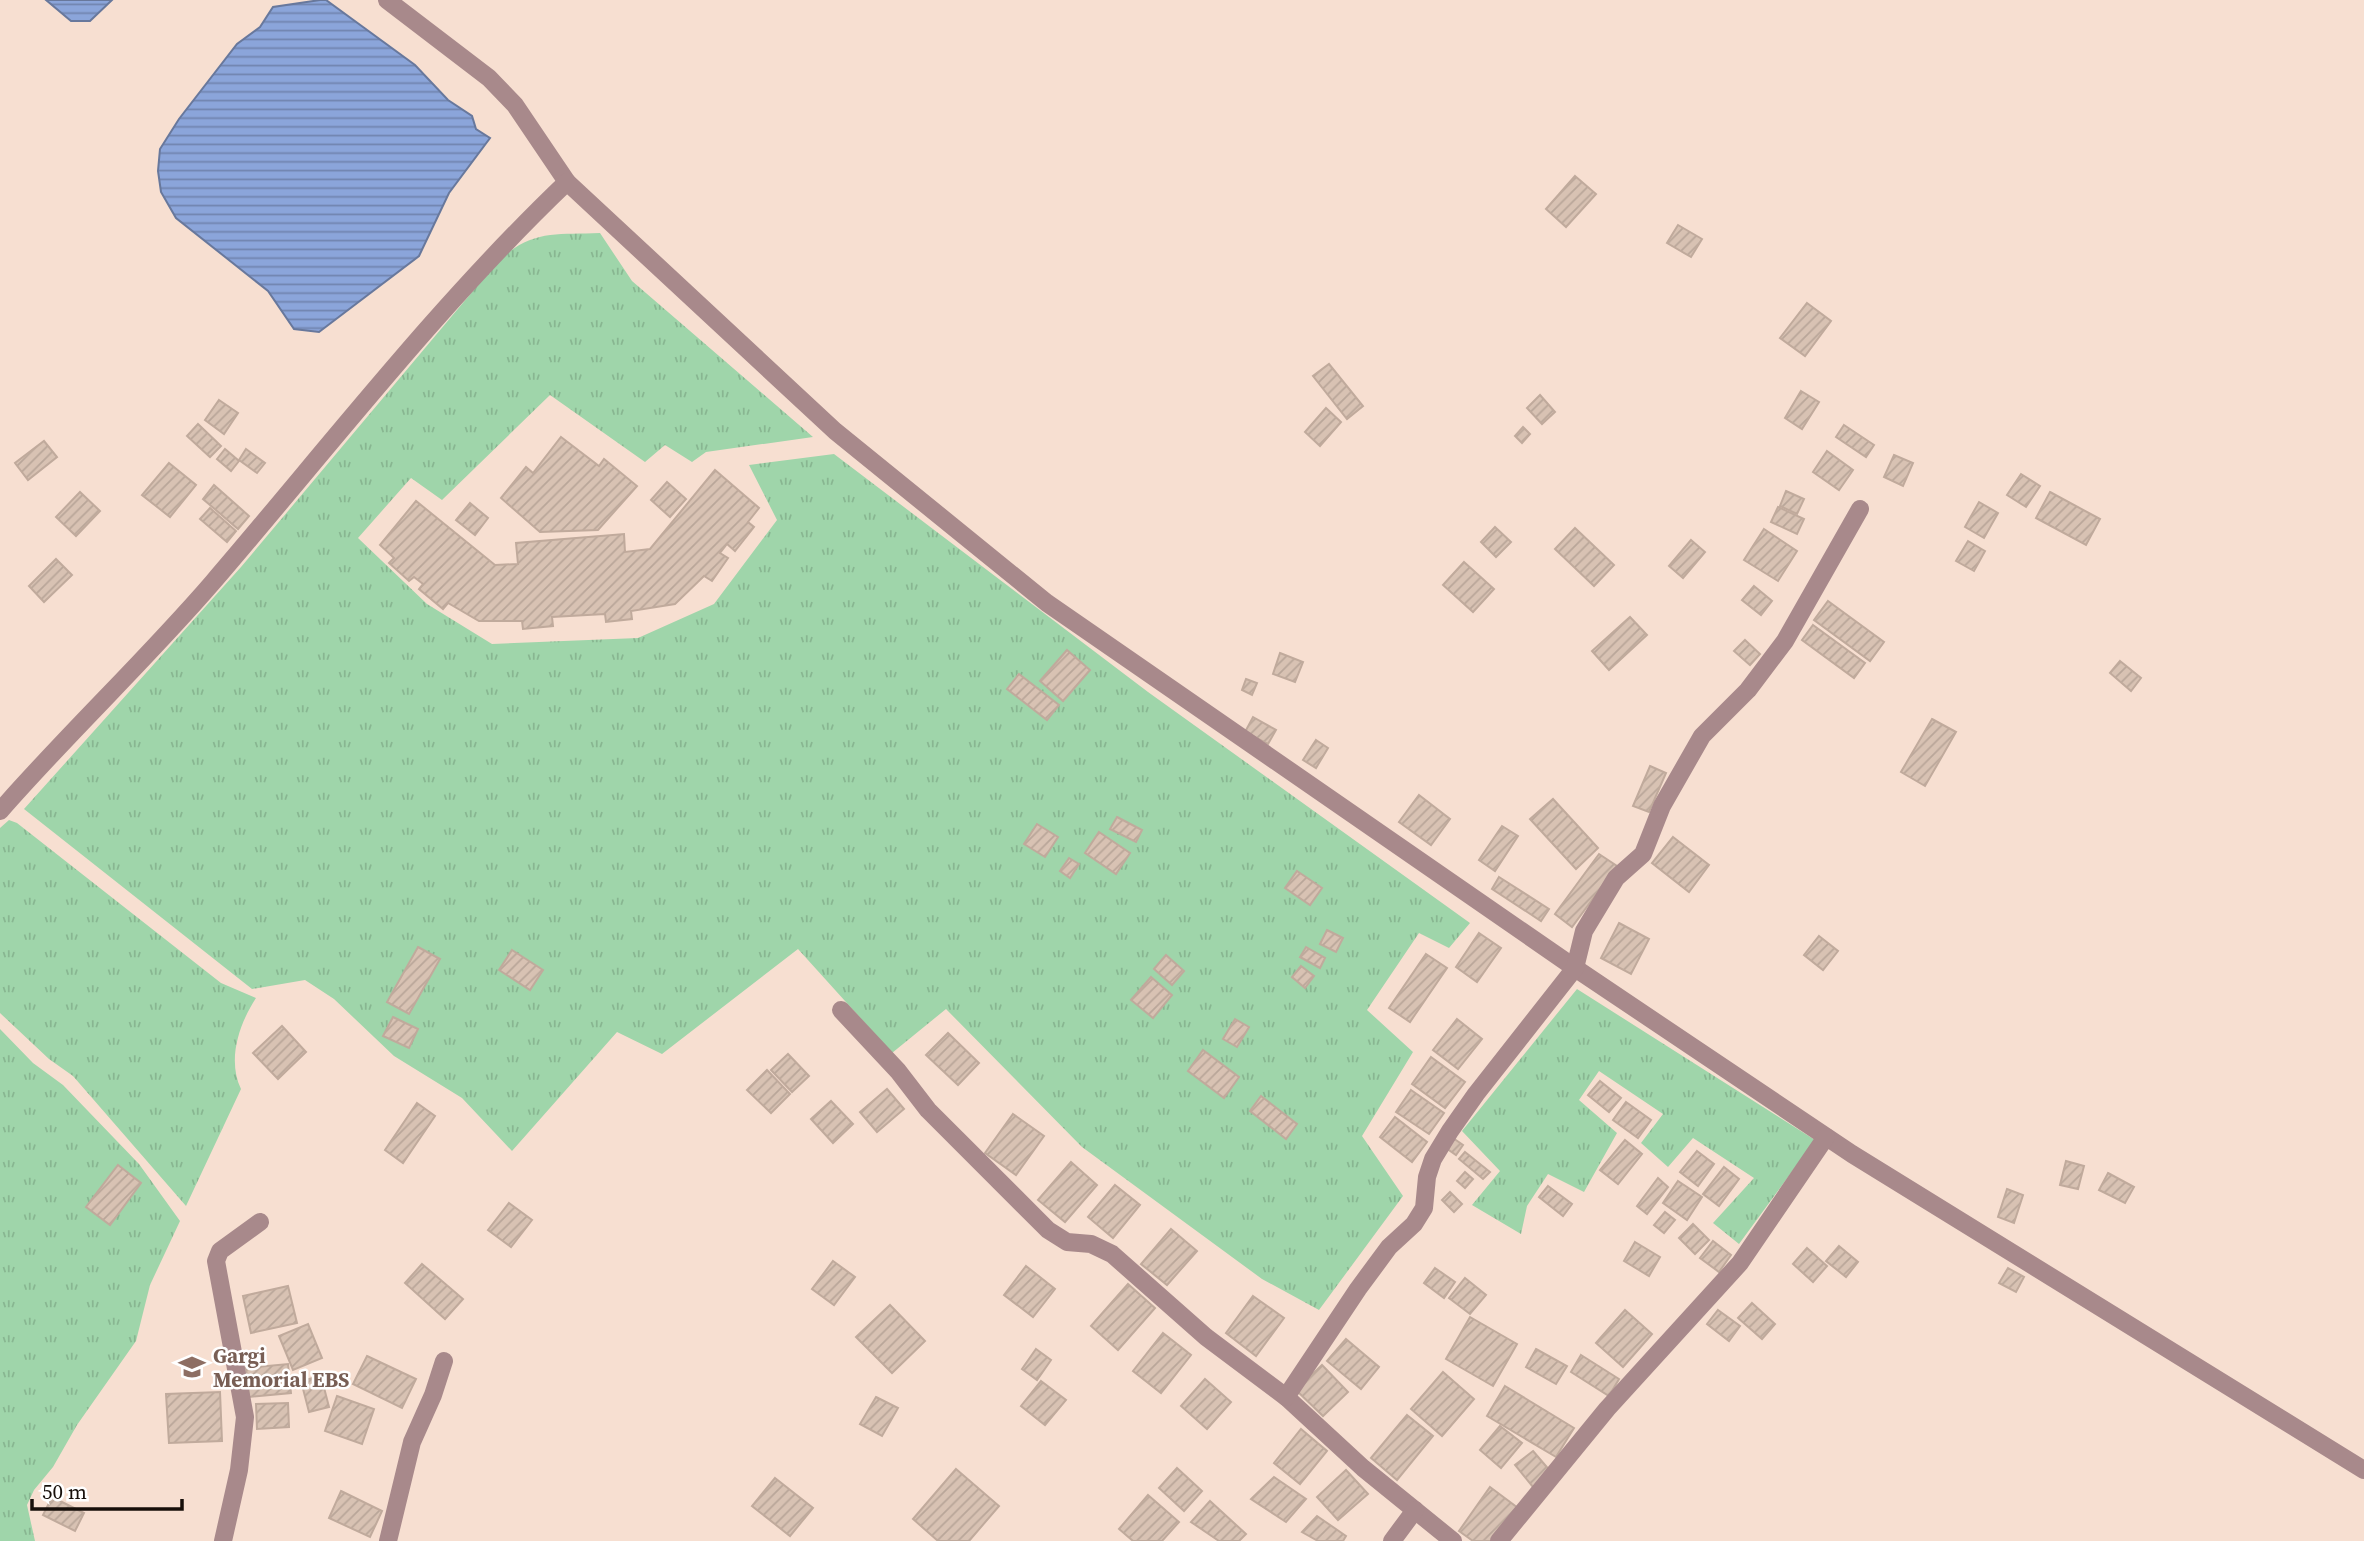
<svg xmlns="http://www.w3.org/2000/svg" width="2364" height="1541" font-family="'Source Serif 4',serif">
  <style>
    .grass { fill: url(#grass-tufts); fill-rule: evenodd }
    .water { fill: url(#water-rules); stroke: #68789c; stroke-width: 2 }
    .building { fill: url(#building-hatch); stroke: #c0aa9c; stroke-width: 2 }
    .lines { fill: none; stroke-linecap: round; stroke-linejoin: round }
    .minor { stroke: #a8898b; stroke-width: 18 }
    .labels { text-anchor: middle; dominant-baseline: central; stroke-width: 5; stroke-linejoin: round; paint-order: stroke }
    .education-label { font-size: 21px; font-weight: bold; fill: #785e54; stroke: #fff; text-anchor: start }
  </style>
  <defs>
    <pattern id="grass-tufts" width="24" height="20" patternUnits="userSpaceOnUse" patternTransform="scale(1.75)"><rect width="24" height="20" fill="#9fd5aa"/><path d="M3 7l-1-3M5 7V3M7 7l1-3M15 17l-1-3M17 17v-4M19 17l1-3" fill="none" stroke="#88b691"/></pattern>
    <pattern id="water-rules" width="6" height="5" patternUnits="userSpaceOnUse" patternTransform="scale(1.75)"><rect width="6" height="5" fill="#8ba5da"/><path d="M0 2.5h6" fill="none" stroke="#7185af"/></pattern>
    <pattern id="building-hatch" width="6" height="6" patternUnits="userSpaceOnUse" patternTransform="scale(1.75)"><rect width="6" height="6" fill="#d8c2b3"/><path d="M-1 1l2-2M0 6l6-6M5 7l2-2" fill="none" stroke="#b9a699"/></pattern>
  </defs>
  <rect width="100%" height="100%" fill="#f7dfd1"/>
  <g class="grass">
    <path d="M600,233L632,281L813,437L706,452L692,462L665,445L645,462L550,395L442,500L411,478L358,538L427,604L492,644L638,638L714,604L777,520L749,465L834,454L1148,692L1470,923L1449,948L1419,933L1367,1010L1413,1052L1362,1136L1403,1196L1319,1310L1262,1279L1082,1147L946,1009L892,1053L798,949L662,1054L617,1032L512,1151L462,1098L394,1056L334,999L305,980L252,989L24,809L241,567L499,260C534,229 556,235 600,233ZM1067,650L1090,670L1064,701L1040,681ZM1018,674L1059,705L1047,720L1007,689ZM1117,817L1142,830L1135,842L1111,829ZM1099,832L1130,853L1116,873ZM1166,955L1184,971L1172,985L1154,969ZM1151,977L1172,995L1154,1017L1132,1000ZM1235,1019L1249,1027L1237,1047L1224,1039ZM1203,1050L1239,1077L1224,1097L1188,1071ZM1261,1097L1297,1124L1286,1139L1250,1111Z"/>
    <path d="M9,820L17,823L221,983L256,998C239,1024 227,1060 241,1089L186,1206L73,1076L49,1059L0,1013V828Z"/>
    <path d="M1577,989L1815,1140L1739,1244L1713,1223L1754,1178L1693,1138L1668,1167L1641,1143L1663,1114L1599,1071L1579,1100L1617,1133L1584,1192L1548,1174L1527,1206L1521,1234L1472,1205L1500,1171L1462,1131Z"/>
    <path d="M0,1029L33,1063L63,1085L139,1164L180,1221L150,1285L136,1341L77,1425L53,1467L34,1490L27,1505L35,1541H0Z"/>
  </g>
  <g class="water">
    <path d="M46,0H112L90,21H71Z"/>
    <path d="M320,0H326L415,65L448,100L472,116L476,129L490,138L449,193L419,256L319,332L294,329L268,291L176,218L161,192L158,171L160,149L179,119L237,44L260,27L273,7Z"/>
  </g>
  <g class="building">
    <path d="M1575,176L1596,194L1566,227L1546,209Z"/>
    <path d="M1678,225L1702,239L1691,257L1667,243Z"/>
    <path d="M1807,303L1831,321L1805,356L1780,338Z"/>
    <path d="M1329,364L1363,406L1347,419L1313,376Z"/>
    <path d="M1801,391L1819,402L1802,429L1785,418Z"/>
    <path d="M1540,395L1555,412L1542,424L1527,408Z"/>
    <path d="M219,400L238,413L224,434L205,420Z"/>
    <path d="M1326,408L1341,422L1320,446L1305,432Z"/>
    <path d="M198,424L221,446L210,457L187,436Z"/>
    <path d="M1844,425L1874,445L1866,457L1836,437Z"/>
    <path d="M1523,427L1530,434L1522,443L1515,436Z"/>
    <path d="M561,437L599,466L604,459L637,486L598,530L540,532L501,498L526,467L533,473Z"/>
    <path d="M44,441L57,457L28,480L15,463Z"/>
    <path d="M225,449L239,461L231,471L217,459Z"/>
    <path d="M246,449L265,463L257,473L239,460Z"/>
    <path d="M1827,451L1853,470L1839,490L1813,472Z"/>
    <path d="M1894,455L1913,463L1903,486L1884,477Z"/>
    <path d="M169,463L196,485L170,517L142,495Z"/>
    <path d="M715,470L759,508L748,522L754,527L735,551L727,544L720,553L728,558L712,581L704,576L675,604L631,611L632,619L606,622L605,614L552,617L553,626L523,629L522,621H479L448,603L443,609L419,589L423,584L414,577L409,581L389,563L394,558L380,545L416,501L495,565L518,564L516,543L624,534L625,552L650,549Z"/>
    <path d="M2021,474L2040,486L2026,507L2007,495Z"/>
    <path d="M667,482L686,499L670,517L651,500Z"/>
    <path d="M214,485L249,516L238,529L203,499Z"/>
    <path d="M1786,491L1804,499L1797,514L1780,506Z"/>
    <path d="M80,492L100,511L76,536L56,517Z"/>
    <path d="M2050,492L2100,519L2086,545L2036,518Z"/>
    <path d="M1979,502L1998,513L1984,538L1965,527Z"/>
    <path d="M470,503L488,518L475,535L456,520Z"/>
    <path d="M1778,507L1804,519L1797,534L1771,522Z"/>
    <path d="M210,508L236,531L227,542L200,519Z"/>
    <path d="M1495,527L1511,542L1496,557L1481,542Z"/>
    <path d="M1575,528L1614,565L1594,586L1555,549Z"/>
    <path d="M1764,529L1797,551L1778,581L1744,560Z"/>
    <path d="M1691,540L1705,552L1683,578L1669,566Z"/>
    <path d="M1968,541L1985,551L1974,571L1956,561Z"/>
    <path d="M56,559L72,575L44,602L29,586Z"/>
    <path d="M1464,562L1494,589L1473,612L1443,585Z"/>
    <path d="M1754,586L1772,601L1761,615L1742,600Z"/>
    <path d="M1828,601L1884,642L1870,661L1814,620Z"/>
    <path d="M1630,617L1647,635L1609,670L1592,651Z"/>
    <path d="M1813,625L1865,663L1854,678L1802,640Z"/>
    <path d="M1745,640L1760,654L1750,665L1734,651Z"/>
    <path d="M1067,650L1090,670L1063,701L1040,681Z"/>
    <path d="M1280,653L1303,662L1295,682L1273,674Z"/>
    <path d="M2120,661L2141,678L2131,691L2110,673Z"/>
    <path d="M1019,674L1059,705L1047,720L1007,689Z"/>
    <path d="M1246,679L1257,683L1252,695L1242,690Z"/>
    <path d="M1253,717L1276,730L1268,744L1245,732Z"/>
    <path d="M1932,719L1956,732L1925,786L1901,772Z"/>
    <path d="M1316,740L1328,748L1316,768L1303,760Z"/>
    <path d="M1650,766L1666,773L1649,812L1633,806Z"/>
    <path d="M1419,795L1450,819L1431,845L1399,822Z"/>
    <path d="M1553,799L1598,848L1576,869L1530,819Z"/>
    <path d="M1117,817L1142,830L1136,842L1110,829Z"/>
    <path d="M1037,824L1058,837L1045,857L1024,844Z"/>
    <path d="M1502,826L1518,836L1495,871L1479,860Z"/>
    <path d="M1099,832L1130,853L1116,874L1085,853Z"/>
    <path d="M1673,837L1709,865L1689,892L1652,863Z"/>
    <path d="M1599,854L1617,866L1572,927L1555,914Z"/>
    <path d="M1069,858L1079,864L1070,878L1060,871Z"/>
    <path d="M1297,871L1322,888L1310,905L1285,888Z"/>
    <path d="M1499,877L1549,909L1541,921L1492,889Z"/>
    <path d="M1619,923L1649,939L1631,974L1601,958Z"/>
    <path d="M1327,930L1343,938L1336,952L1320,944Z"/>
    <path d="M1479,933L1501,948L1477,982L1456,967Z"/>
    <path d="M1819,936L1838,951L1823,970L1804,955Z"/>
    <path d="M418,947L440,959L409,1014L387,1002Z"/>
    <path d="M1306,947L1325,958L1320,968L1300,957Z"/>
    <path d="M512,950L543,970L530,990L499,970Z"/>
    <path d="M1426,954L1447,968L1410,1022L1389,1008Z"/>
    <path d="M1166,955L1184,971L1172,985L1154,969Z"/>
    <path d="M1301,966L1314,976L1305,988L1292,977Z"/>
    <path d="M1151,977L1172,995L1153,1018L1131,1000Z"/>
    <path d="M393,1017L418,1029L409,1048L383,1036Z"/>
    <path d="M1235,1019L1249,1027L1237,1047L1223,1039Z"/>
    <path d="M1457,1019L1482,1039L1458,1069L1433,1050Z"/>
    <path d="M282,1026L306,1052L278,1079L253,1053Z"/>
    <path d="M948,1033L979,1063L958,1085L926,1055Z"/>
    <path d="M1203,1050L1239,1077L1224,1098L1188,1071Z"/>
    <path d="M788,1054L809,1076L792,1092L771,1070Z"/>
    <path d="M1431,1057L1465,1082L1445,1108L1412,1084Z"/>
    <path d="M767,1070L790,1094L771,1113L747,1090Z"/>
    <path d="M1600,1081L1621,1098L1609,1112L1588,1095Z"/>
    <path d="M887,1089L904,1109L877,1132L860,1112Z"/>
    <path d="M1411,1090L1444,1113L1429,1134L1396,1112Z"/>
    <path d="M1261,1096L1297,1124L1286,1139L1250,1111Z"/>
    <path d="M831,1101L853,1124L833,1143L811,1119Z"/>
    <path d="M1626,1102L1651,1120L1638,1138L1613,1120Z"/>
    <path d="M417,1103L435,1116L403,1163L385,1150Z"/>
    <path d="M1013,1114L1044,1136L1016,1175L985,1153Z"/>
    <path d="M1395,1117L1427,1142L1412,1162L1380,1137Z"/>
    <path d="M1453,1138L1463,1145L1456,1155L1446,1148Z"/>
    <path d="M1625,1140L1642,1154L1618,1184L1600,1170Z"/>
    <path d="M1697,1151L1714,1164L1698,1186L1680,1172Z"/>
    <path d="M1465,1152L1490,1172L1483,1179L1459,1159Z"/>
    <path d="M2066,1161L2084,1166L2078,1189L2060,1185Z"/>
    <path d="M1071,1162L1097,1185L1065,1222L1038,1200Z"/>
    <path d="M118,1165L141,1183L110,1225L86,1207Z"/>
    <path d="M1724,1167L1739,1179L1719,1206L1703,1194Z"/>
    <path d="M1465,1172L1473,1179L1465,1188L1457,1181Z"/>
    <path d="M2108,1173L2134,1187L2125,1203L2099,1190Z"/>
    <path d="M1658,1178L1668,1187L1647,1214L1637,1206Z"/>
    <path d="M1678,1181L1702,1197L1687,1220L1663,1203Z"/>
    <path d="M1115,1185L1140,1205L1113,1238L1088,1217Z"/>
    <path d="M1548,1186L1572,1204L1563,1216L1539,1197Z"/>
    <path d="M2007,1189L2023,1195L2014,1223L1998,1217Z"/>
    <path d="M1450,1192L1462,1204L1454,1212L1442,1200Z"/>
    <path d="M509,1203L532,1220L511,1247L488,1230Z"/>
    <path d="M1665,1212L1675,1220L1664,1233L1654,1225Z"/>
    <path d="M1693,1224L1709,1240L1695,1254L1679,1238Z"/>
    <path d="M1171,1229L1197,1251L1167,1285L1141,1264Z"/>
    <path d="M1713,1241L1731,1255L1719,1272L1700,1258Z"/>
    <path d="M1635,1242L1660,1257L1649,1276L1624,1261Z"/>
    <path d="M1839,1246L1858,1262L1846,1277L1826,1261Z"/>
    <path d="M1807,1248L1827,1266L1813,1282L1793,1264Z"/>
    <path d="M833,1261L855,1277L834,1305L812,1289Z"/>
    <path d="M422,1264L463,1299L445,1319L405,1283Z"/>
    <path d="M1026,1266L1055,1289L1033,1317L1004,1295Z"/>
    <path d="M1435,1268L1455,1282L1444,1298L1424,1283Z"/>
    <path d="M2008,1268L2024,1277L2016,1292L1999,1283Z"/>
    <path d="M1465,1278L1486,1295L1470,1314L1449,1298Z"/>
    <path d="M1128,1284L1155,1308L1118,1350L1091,1326Z"/>
    <path d="M288,1286L297,1323L251,1333L243,1296Z"/>
    <path d="M1253,1296L1284,1318L1256,1356L1226,1333Z"/>
    <path d="M1752,1303L1775,1324L1762,1339L1738,1318Z"/>
    <path d="M890,1305L925,1341L892,1373L856,1337Z"/>
    <path d="M1625,1310L1652,1334L1623,1367L1596,1343Z"/>
    <path d="M1718,1310L1740,1326L1729,1341L1707,1324Z"/>
    <path d="M1470,1317L1517,1344L1493,1386L1446,1359Z"/>
    <path d="M308,1324L322,1358L293,1370L279,1336Z"/>
    <path d="M1163,1333L1191,1355L1161,1393L1133,1371Z"/>
    <path d="M1346,1339L1379,1367L1361,1389L1327,1361Z"/>
    <path d="M1036,1349L1051,1360L1037,1380L1022,1369Z"/>
    <path d="M1536,1349L1567,1366L1556,1384L1526,1367Z"/>
    <path d="M1581,1355L1619,1379L1609,1396L1571,1372Z"/>
    <path d="M367,1356L416,1379L402,1408L353,1384Z"/>
    <path d="M288,1364L291,1393L249,1397L246,1368Z"/>
    <path d="M1322,1365L1348,1392L1323,1416L1296,1390Z"/>
    <path d="M1443,1372L1474,1399L1442,1436L1411,1409Z"/>
    <path d="M321,1376L329,1407L309,1412L301,1381Z"/>
    <path d="M1205,1379L1231,1402L1207,1429L1181,1406Z"/>
    <path d="M1041,1381L1066,1400L1045,1425L1021,1406Z"/>
    <path d="M1505,1386L1574,1428L1556,1457L1487,1416Z"/>
    <path d="M220,1392L222,1441L169,1443L166,1394Z"/>
    <path d="M337,1396L374,1409L362,1444L325,1431Z"/>
    <path d="M876,1397L898,1408L882,1436L860,1424Z"/>
    <path d="M288,1403L289,1427L257,1429L256,1404Z"/>
    <path d="M1407,1415L1433,1436L1397,1480L1371,1458Z"/>
    <path d="M1500,1426L1522,1443L1501,1468L1480,1450Z"/>
    <path d="M1301,1429L1327,1451L1300,1484L1274,1463Z"/>
    <path d="M1533,1451L1551,1472L1533,1487L1515,1465Z"/>
    <path d="M1177,1468L1202,1491L1184,1511L1159,1488Z"/>
    <path d="M956,1469L999,1506L969,1541H938L913,1519Z"/>
    <path d="M1346,1470L1368,1494L1338,1520L1317,1497Z"/>
    <path d="M1274,1477L1306,1499L1286,1522L1251,1499Z"/>
    <path d="M775,1478L813,1508L790,1536L752,1506Z"/>
    <path d="M1490,1487L1518,1508L1494,1541H1473L1459,1531Z"/>
    <path d="M341,1491L382,1511L370,1537L329,1518Z"/>
    <path d="M1148,1495L1179,1522L1162,1541H1133L1119,1529Z"/>
    <path d="M52,1497L84,1513L75,1531L43,1515Z"/>
    <path d="M1210,1501L1246,1534L1239,1541H1219L1191,1522Z"/>
    <path d="M1317,1516L1346,1536L1343,1541H1318L1302,1532Z"/>
  </g>
  <g class="lines">
    <g class="minor">
      <path d="M387,0L489,78L515,105L567,182"/>
      <path d="M0,811C69,732 145,661 213,582C329,447 438,305 567,182L835,431L1047,603L1575,968L1852,1154L2364,1470"/>
      <path d="M841,1010L898,1071L928,1110L1048,1230L1067,1242L1091,1244L1112,1254L1206,1337L1286,1397L1363,1468L1453,1541"/>
      <path d="M1286,1397L1358,1289L1389,1247L1414,1224L1424,1208L1427,1177L1433,1159L1450,1131L1476,1094L1575,968L1584,931L1616,878L1643,854L1662,806L1702,736L1748,690L1785,641L1860,509"/>
      <path d="M223,1541L239,1470L245,1417L216,1261L220,1251L260,1222"/>
      <path d="M388,1541L412,1442L433,1395L444,1361"/>
      <path d="M1392,1541L1415,1510"/>
      <path d="M1499,1541L1607,1409L1740,1263L1826,1137"/>
    </g>
  </g>
  <defs>
    <g id="school-bare" transform="scale(2.1)"><path d="M0-5L7-2L0 1L-7-2ZM-4 1L0 2.5L4 1V4Q0 6-4 4Z" fill="#8d6e63" stroke="#fff" stroke-width="2.5" paint-order="stroke"/></g>
  </defs>
  <g fill-rule="evenodd">
    <use href="#school-bare" x="192" y="1367"/>
  </g>
  <g class="labels">
    <g class="education-label">
      <text x="213" y="1355">Gargi<tspan x="213" dy="24">Memorial EBS</tspan></text>
    </g>
  </g>
  <path d="M32 1499v10h150v-10" fill="none" stroke="#170f0a" stroke-width="3.5"/>
  <text x="42" y="1499" font-size="21" fill="#170f0a" stroke="#ffffff" stroke-width="5" paint-order="stroke">50 m</text>
</svg>
